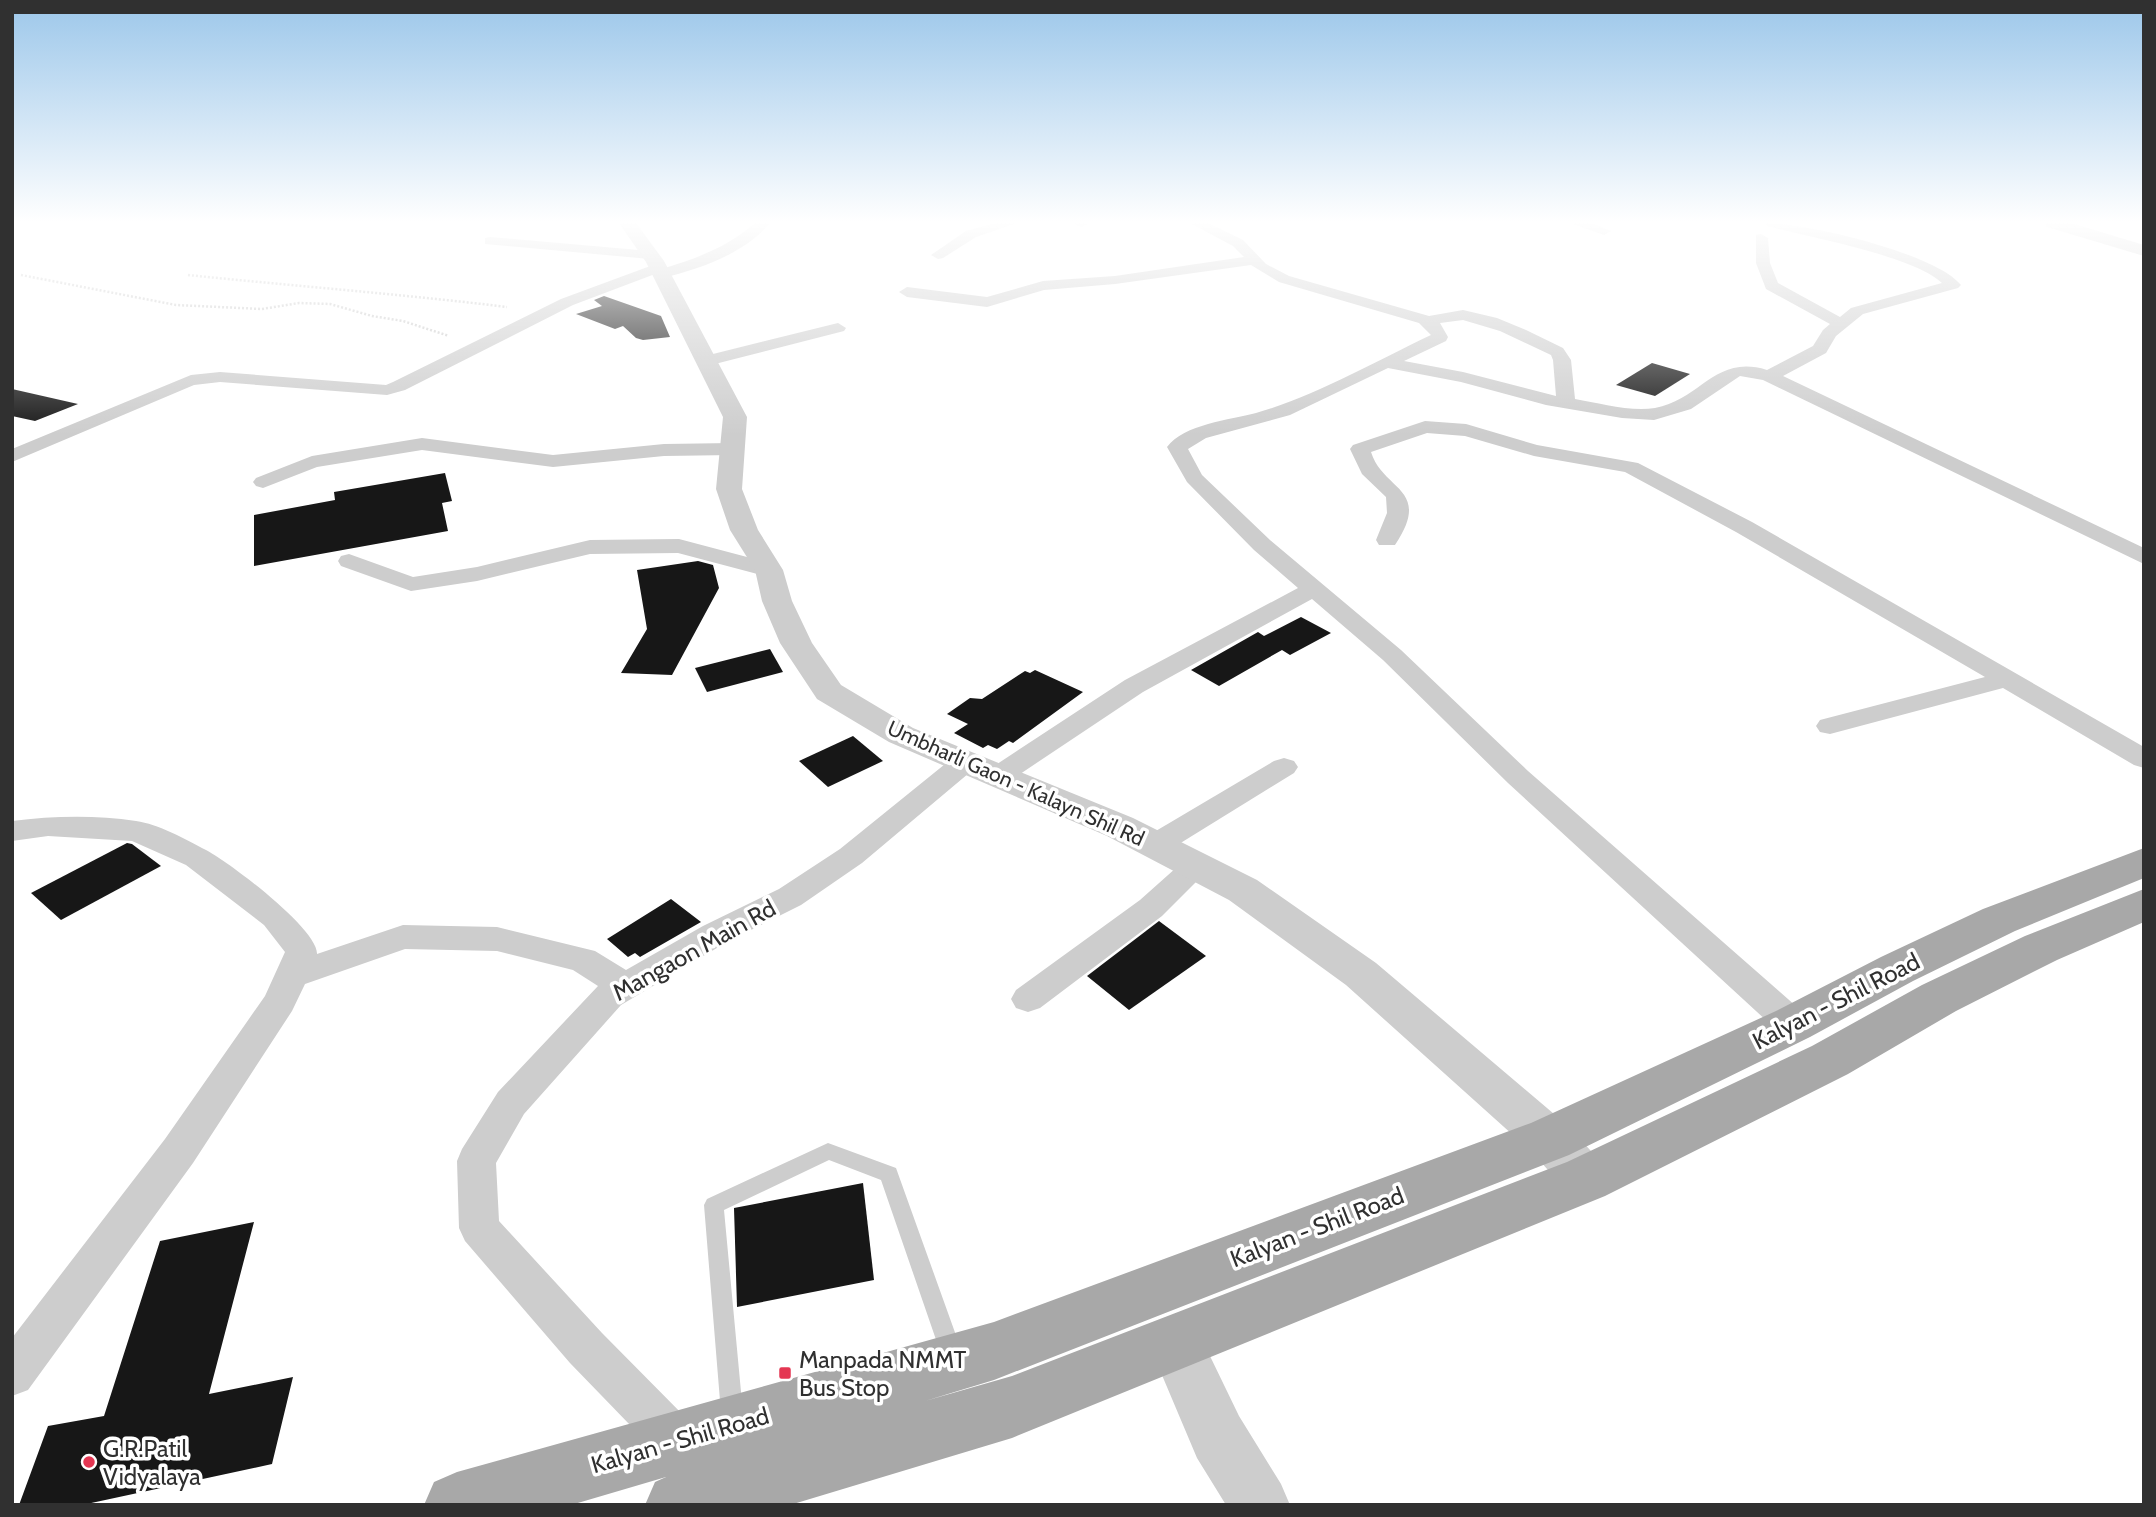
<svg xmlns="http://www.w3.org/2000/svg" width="2156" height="1517" font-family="Cabin,sans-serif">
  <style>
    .building { fill: #171717 }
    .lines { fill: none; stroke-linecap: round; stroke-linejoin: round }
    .path { stroke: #cdcdcd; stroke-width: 2.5; stroke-dasharray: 2 2; stroke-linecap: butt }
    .service { fill: #cdcdcd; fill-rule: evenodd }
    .minor { fill: #cdcdcd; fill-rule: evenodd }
    .tertiary { fill: #cdcdcd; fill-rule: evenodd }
    .primary { fill: #a8a8a8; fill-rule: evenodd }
    .poi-dot { fill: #e43652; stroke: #fff; stroke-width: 2.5 }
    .labels { text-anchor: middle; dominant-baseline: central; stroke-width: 7; stroke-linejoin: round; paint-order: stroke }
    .street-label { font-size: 21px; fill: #303030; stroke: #fff }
    .near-street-label { font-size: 24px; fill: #303030; stroke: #fff }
    .near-poi-label { font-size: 24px; fill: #303030; stroke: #fff; text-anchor: start }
  </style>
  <rect width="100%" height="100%" fill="#fff"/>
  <g class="building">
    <path d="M604,296L661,316L670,337L643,340L636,338L623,326L615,329L576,314L602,306L594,300Z"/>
    <path d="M1652,363L1690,374L1655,396L1616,385Z"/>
    <path d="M12,389L78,404L35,421L12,416Z"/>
    <path d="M445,473L452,501L442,503L448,531L254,566V515L335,500L334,492Z"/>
    <path d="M698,561L713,565L719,588L672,675L621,673L647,629L637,570Z"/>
    <path d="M1301,617L1331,633L1290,655L1282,650L1219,686L1191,670L1258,632L1264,636Z"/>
    <path d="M770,649L783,672L707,692L695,668Z"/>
    <path d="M1035,670L1083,692L1013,743L1009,741L997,749L988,745L983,748L954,733L968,724L947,714L970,698L982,699L1025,671L1030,673Z"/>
    <path d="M853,736L883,761L828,787L799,761Z"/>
    <path d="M127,843L132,844L161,866L61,920L31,893Z"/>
    <path d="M671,899L701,922L640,957L635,953L628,957L607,939Z"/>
    <path d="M1159,921L1206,956L1129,1010L1087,976Z"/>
    <path d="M863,1183L874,1280L737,1307L734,1208Z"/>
    <path d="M254,1222L209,1394L293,1377L272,1464L82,1505H19L48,1426L104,1416L160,1241Z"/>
  </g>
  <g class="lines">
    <g class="path">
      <path d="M21,275L176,305L262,309L299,303L330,304L372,316L403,321L449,336"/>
      <path d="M188,275C294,286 401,294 507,307"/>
    </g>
    <path class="service" d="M828,1143L896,1168L962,1352L959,1360L951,1363L943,1360L881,1180L829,1160L724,1210L743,1413L740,1421L732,1424L724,1421L721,1413L704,1205L707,1199Z"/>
    <g class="minor">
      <path d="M755,223H770C744,254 700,269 662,278L655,274L573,305L405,390L387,395L220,382L194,385L12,462V449L191,375L220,372L386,385L393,382L561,299L653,265H663L665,268C698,258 729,246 755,223Z"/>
      <path d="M995,223H1017L976,237L943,258L938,259L931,255L966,231Z"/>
      <path d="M1071,223H1089L1082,227Z"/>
      <path d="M1190,223H1208L1243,240L1266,264L1289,276L1429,316L1463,310L1497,318L1526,330L1563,348L1571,360L1575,399C1599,403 1630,412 1655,408C1702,399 1715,354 1767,370L1813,346L1823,330L1830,324L1766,289L1756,263V235L1761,234L1768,238L1770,263L1778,283L1840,317L1851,308L1942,283C1914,256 1808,237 1767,226L1765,223C1806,223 1935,253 1961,285L1958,288L1863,314L1836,336L1826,353L1783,376L2144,548V564L1763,380L1740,376L1691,409L1654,420L1622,418L1546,405L1461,382L1388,368L1290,415L1206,438L1188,449L1202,475L1270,540L1401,650L1528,771L1805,1014L1811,1024L1805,1034L1793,1038L1781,1034L1508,783L1383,660L1312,599L1143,692L1008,782L998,785L988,782L984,776L988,770L1125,680L1298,588L1254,550L1187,482L1167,447C1184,424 1230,420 1256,413C1313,397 1376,361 1431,335L1419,323L1279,282L1251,265L1115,284L1044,290L987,307L907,297L899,292L907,287L987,297L1043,281L1115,276L1244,257L1233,246ZM1463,320L1500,331L1551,355L1553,360L1556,396L1463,372L1404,361L1446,341L1448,337L1440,323Z"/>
      <path d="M1570,223H1591L1611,231L1604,235Z"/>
      <path d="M490,237L650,251L657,255L650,259L485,244V238Z"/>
      <path d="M838,323L846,328L844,331L707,366L698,361L701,357Z"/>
      <path d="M1425,421L1466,424L1537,445L1638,463L1752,522L2144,747V768L2134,765L2003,688L1830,734L1820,732L1816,726L1820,720L1985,677L1736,532L1625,472L1534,456L1465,436L1427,433L1371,452C1383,491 1433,488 1395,545H1379L1376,540L1387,513L1386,497L1362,474L1350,449L1353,445Z"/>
      <path d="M422,438L553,455L664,444L733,443L743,449L733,455L664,456L553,467L422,450L317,467L263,488L256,486L253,482L256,478L312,456Z"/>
      <path d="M679,539L777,565L780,570L777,575L769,577L678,553L590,554L477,581L411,591L341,566L338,561L341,556L349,554L413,577L477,567L590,540Z"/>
      <path d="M965,753L975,756L979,762L975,768L862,863L801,905L727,942L621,1005L524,1114L496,1163L499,1221L602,1333L693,1425L700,1441L693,1457L677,1464L661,1457L570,1363L465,1241L459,1228L457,1161L462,1149L498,1092L598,986L573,970L497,951L405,949L305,984L292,1011L193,1163L28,1390L12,1396V1338L165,1139L265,996L285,952L264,925L186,865L132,841L48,836L12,841V821C53,816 95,815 136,821C158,824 185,839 206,850C229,862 318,929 317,954L403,925L497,927L595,951L626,970L703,926L779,889L840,849L955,756Z"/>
      <path d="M1284,758L1294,761L1298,767L1294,773L1166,852L1155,855L1144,852L1140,845L1144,838L1274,761Z"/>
      <path d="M1197,855L1208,859L1212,866L1162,916L1040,1008L1028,1012L1016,1008L1011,999L1016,990L1140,900L1186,859Z"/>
    </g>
    <g class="tertiary">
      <path d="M619,223H636L664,261L747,417L742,489L758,530L783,570L792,601L812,643L841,685L913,728L1133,818L1257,880L1376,963L1567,1125L1603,1164L1611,1179L1603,1194L1586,1200L1569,1194L1533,1153L1346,985L1229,900L1107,836L889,742L817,699L780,643L762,601L755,570L730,530L716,489L723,417L646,262Z"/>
      <path d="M2045,223H2071L2144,245V256L2047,227Z"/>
      <path d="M1175,1316L1194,1323L1239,1416L1281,1484L1290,1505H1226L1197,1458L1148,1342L1156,1323Z"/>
    </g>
    <path class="primary" d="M2144,848V878L2015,931L1913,981L1810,1037L1569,1155L994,1380L925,1401L1012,1376L1567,1162L1812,1046L1922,985L2025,936L2144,889V922L2057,960L1956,1011L1848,1074L1605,1196L1012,1438L790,1505H645L655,1482L666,1477L571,1505H424L434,1482L457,1472L994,1322L1531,1123L1776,1011L1881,957L1983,909Z"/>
  </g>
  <linearGradient id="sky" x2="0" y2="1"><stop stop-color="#9cc7ea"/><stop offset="0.51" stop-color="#fff"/><stop offset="1" stop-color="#fff" stop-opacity="0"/></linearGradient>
  <rect width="2156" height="435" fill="url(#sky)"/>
  <g class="poi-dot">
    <rect x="778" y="1366" width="14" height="14" rx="3.5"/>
    <circle cx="89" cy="1462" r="7"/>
  </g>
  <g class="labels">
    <g class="street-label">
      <text transform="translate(1016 783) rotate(24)">Umbharli Gaon - Kalayn Shil Rd</text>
    </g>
    <g class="near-street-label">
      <text transform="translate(694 950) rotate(-29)">Mangaon Main Rd</text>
      <text transform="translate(1836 1001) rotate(-27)">Kalyan - Shil Road</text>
      <text transform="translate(1317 1227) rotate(-21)">Kalyan - Shil Road</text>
      <text transform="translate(680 1440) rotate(-16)">Kalyan - Shil Road</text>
    </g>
    <g class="near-poi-label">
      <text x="799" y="1359">Manpada NMMT<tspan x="799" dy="28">Bus Stop</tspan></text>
      <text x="103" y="1448">G.R.Patil<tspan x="103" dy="28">Vidyalaya</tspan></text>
    </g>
  </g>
  <rect width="2156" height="1517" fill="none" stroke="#303030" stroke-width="28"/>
</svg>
